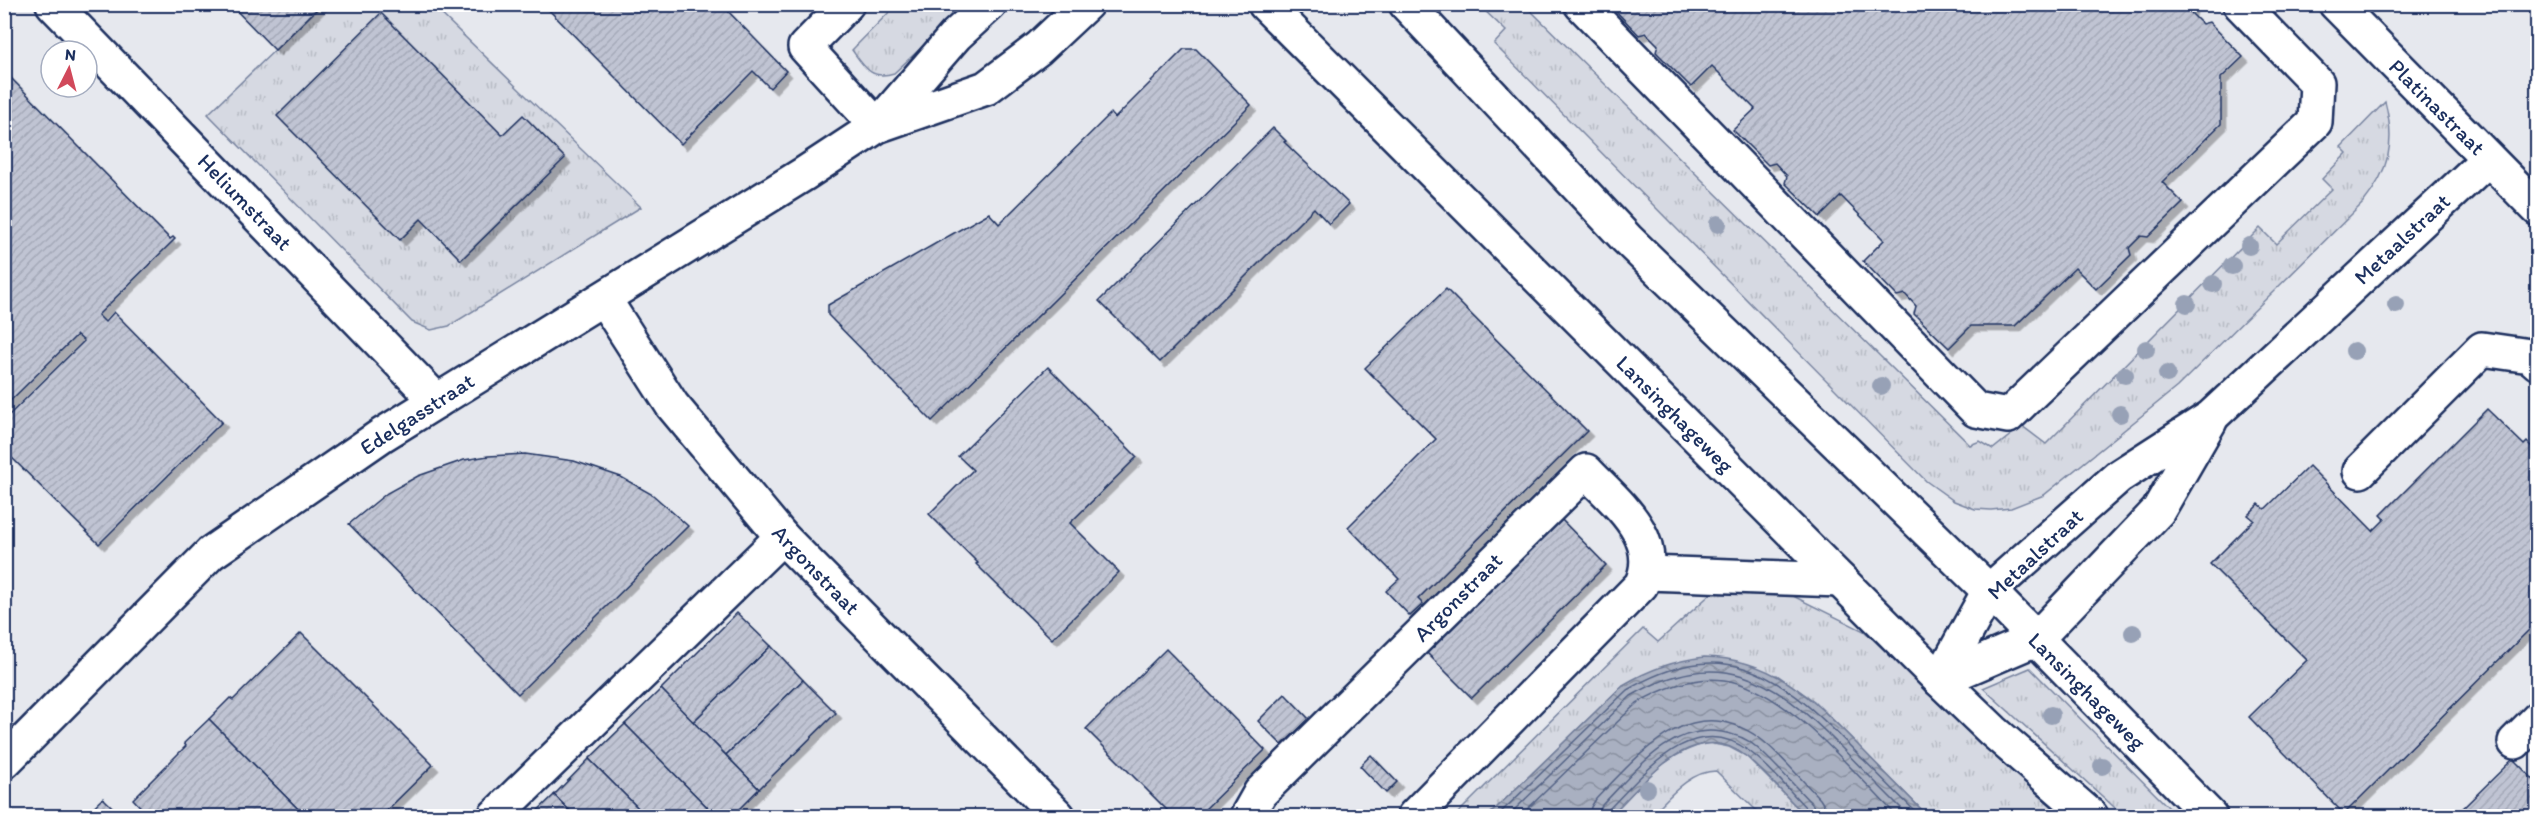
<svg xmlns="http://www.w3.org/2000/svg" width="2542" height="821" font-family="Itim,sans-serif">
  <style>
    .built { fill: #e6e8ee; fill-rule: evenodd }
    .grass { fill: url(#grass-tufts); stroke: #7884a0; stroke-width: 1.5 }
    .water { fill: url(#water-waves); stroke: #707c99; stroke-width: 1.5 }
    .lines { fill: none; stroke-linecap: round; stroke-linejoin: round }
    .shore { stroke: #546386; stroke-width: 1.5 }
    .building { fill: url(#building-hatch); stroke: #1b2f5e; stroke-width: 1.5; filter: url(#shadow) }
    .minor-casing { stroke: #1b2f5e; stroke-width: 38 }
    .minor { stroke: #fff; stroke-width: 33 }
    .tree { fill: #97a1b6 }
    .labels { text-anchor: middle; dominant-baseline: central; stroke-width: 4.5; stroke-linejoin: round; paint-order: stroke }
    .street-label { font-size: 22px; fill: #1b2f5e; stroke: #fff }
  </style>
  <defs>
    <pattern id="grass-tufts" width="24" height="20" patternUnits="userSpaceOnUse" patternTransform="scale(1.5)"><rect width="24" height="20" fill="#d6d9e2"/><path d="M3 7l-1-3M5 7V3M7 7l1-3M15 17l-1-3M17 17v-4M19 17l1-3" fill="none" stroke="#b7bbc4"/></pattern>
    <pattern id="water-waves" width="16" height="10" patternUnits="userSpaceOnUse" patternTransform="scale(1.5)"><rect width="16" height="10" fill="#a9b0c1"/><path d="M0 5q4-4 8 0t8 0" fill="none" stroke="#8990a0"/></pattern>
    <pattern id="building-hatch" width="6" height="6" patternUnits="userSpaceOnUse" patternTransform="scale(1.5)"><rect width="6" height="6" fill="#c0c4d3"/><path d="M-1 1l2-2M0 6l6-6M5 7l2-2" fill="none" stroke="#a4a9b8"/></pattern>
    <filter id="shadow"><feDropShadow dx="5.5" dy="5.5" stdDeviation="0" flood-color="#0004"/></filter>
  </defs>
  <rect width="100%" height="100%" fill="#f6f7f9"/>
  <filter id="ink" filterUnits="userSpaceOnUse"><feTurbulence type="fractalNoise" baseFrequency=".0167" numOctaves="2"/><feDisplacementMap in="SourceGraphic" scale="12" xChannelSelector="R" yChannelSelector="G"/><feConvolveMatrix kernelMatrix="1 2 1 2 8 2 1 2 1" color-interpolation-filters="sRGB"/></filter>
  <g filter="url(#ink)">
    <path class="built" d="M5,5H2537V816H5ZM51,51H87V87H51Z"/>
    <g class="grass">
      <path d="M322,5H432L641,207L449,326L431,330L412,322L208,114Z"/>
      <path d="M896,5H967L894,73C871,80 865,68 852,50Z"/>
      <path d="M1479,5H1525L1970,445L1980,441L1993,449L2022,426L2046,444L2260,228L2276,244L2332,189L2322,179L2347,153L2341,147L2385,102C2396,143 2389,171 2363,203L2177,387L2044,495L2011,508L1991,510L1975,509L1954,501L1926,481L1494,44L1506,31Z"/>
      <path d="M1715,590H1781L1864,631L2062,816H1928L1814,701L1777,675L1623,685L1488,816H1455L1643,629L1658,642Z"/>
      <path d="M2030,668L2177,816H2124L1983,688Z"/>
      <path d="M1709,743L1729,747L1746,756L1806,816H1762L1716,771C1689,771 1668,799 1650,816H1610C1641,786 1664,752 1709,743Z"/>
    </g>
    <path class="water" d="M1704,657C1773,658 1813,699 1858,745C1881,769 1905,793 1928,816H1806C1786,797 1768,775 1747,757C1695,714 1643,784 1610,816H1488L1623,685C1650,669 1674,661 1704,657Z"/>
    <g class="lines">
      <g class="shore">
        <path d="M1497,816L1627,690C1722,634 1777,672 1846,742C1871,767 1895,792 1920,816"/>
        <path d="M1508,816L1631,696C1720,644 1774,679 1839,745C1862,769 1886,793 1909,816"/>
        <path d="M1520,816L1637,703C1663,688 1693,676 1724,680C1786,688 1854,773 1897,816"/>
        <path d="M1589,816L1591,807L1596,799C1640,754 1690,690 1758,737C1778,751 1802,781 1820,799L1825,807L1826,816"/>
        <path d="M1598,816L1602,805C1635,772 1670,723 1722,732C1734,734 1746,738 1755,746C1776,764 1794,786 1813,805L1817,816"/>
        <path d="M1606,816L1608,810C1644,774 1693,709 1749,751C1771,767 1789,791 1808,810L1810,816"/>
      </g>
    </g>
    <g class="building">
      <path d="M230,4H322L275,50Z"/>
      <path d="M543,4H721L786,71L770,88L753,71L681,144Z"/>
      <path d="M1609,4H2192L2190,12L2202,24L2209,22L2243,57L2221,78V124L2162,182L2183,203L2148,237L2141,236L2129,248L2131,255L2096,289L2075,268L2015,326H1971L1949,348L1914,314L1916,306L1905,294L1897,296L1863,261L1884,240L1841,196L1820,217L1785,183L1787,176L1775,163L1768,165L1733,130L1755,109L1712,66L1691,87L1656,52L1658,45L1646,33L1639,35Z"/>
      <path d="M381,13L502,135L523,115L565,158L461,260L421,219L400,240L277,116Z"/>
      <path d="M1184,49H1196L1251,105L932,421L828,315V305L989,213L999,224L1111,113L1115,118Z"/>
      <path d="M4,71L170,239L173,237L175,239L98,315L105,322L114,312L222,422L99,544L4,450V420L84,341L77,335L4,407Z"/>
      <path d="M1273,128L1286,141L1284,142L1349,204L1329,224L1314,208L1160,362L1099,301Z"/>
      <path d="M1446,289L1587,431L1418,599L1423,604L1410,616L1386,591L1399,579L1348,527L1436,439L1365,368Z"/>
      <path d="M1048,367L1137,457L1070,523L1119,572L1052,639L976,564L978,563L929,514L973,470L958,456Z"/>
      <path d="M2487,409L2524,445L2527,442L2538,453V621L2344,814L2249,717L2307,660L2210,564L2254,520L2248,515L2259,504L2265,509L2309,466L2373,531L2385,519L2381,515Z"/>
      <path d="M525,454L574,461L621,477L653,495L688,526L518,694L349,524L387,493L418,476L464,460L488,456Z"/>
      <path d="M1556,514L1606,565L1472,698L1422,648Z"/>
      <path d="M737,613L771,646L693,722L661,689Z"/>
      <path d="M301,633L433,765L381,816H305L209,719L230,698L233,700Z"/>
      <path d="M771,646L803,680L726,755L693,722Z"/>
      <path d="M1166,649L1265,750L1198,816H1173L1086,729Z"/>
      <path d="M803,680L836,713L759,789L726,755Z"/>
      <path d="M661,689L759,789L732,816H716L625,724Z"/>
      <path d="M1285,694L1309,719L1282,745L1258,721Z"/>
      <path d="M209,719L305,816H149L133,799L186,746L184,743Z"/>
      <path d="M625,724L716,816H646L589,759Z"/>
      <path d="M1371,755L1397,782L1386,793L1360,766Z"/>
      <path d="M589,759L646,816H575L554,795Z"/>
      <path d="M2513,759L2538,784V816H2455Z"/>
      <path d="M554,795L575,816H532Z"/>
      <path d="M103,798L121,816H84Z"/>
    </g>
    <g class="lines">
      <g class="minor-casing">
        <g id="minor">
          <path d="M53,4L437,401"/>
          <path d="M847,4L805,47L877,126"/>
          <path d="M1265,4L1940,680L1993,731L2091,816"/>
          <path d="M1406,4L1627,239L1989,591L2210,816"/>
          <path d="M1581,4L1976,410L2008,416L2315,122L2317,83L2240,4"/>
          <path d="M2336,4L2538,209"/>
          <path d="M879,124L956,35L990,4"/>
          <path d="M604,299L672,405L782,537L1058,816"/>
          <path d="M2360,471L2482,349L2530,356L2538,363"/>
          <path d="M1647,573L1840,580"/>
          <path d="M1940,680L1989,591L2118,477L2211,417L2488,159"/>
          <path d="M1940,680L2036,639L2158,511L2210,421"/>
          <path d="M2515,742L2538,719"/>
          <path d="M4,762L211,553L382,435L804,174L877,126L986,88L1039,48L1086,4"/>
          <path d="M495,816L782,537"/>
          <path d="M1247,816L1260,793L1586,471C1615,502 1664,538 1641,585L1414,816"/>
        </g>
      </g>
      <use href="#minor" class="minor"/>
    </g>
    <g class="tree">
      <circle cx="1718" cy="224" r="9"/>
      <circle cx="2249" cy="246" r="9"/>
      <circle cx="2232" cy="266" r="9"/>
      <circle cx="2213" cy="284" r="9"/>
      <circle cx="2187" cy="304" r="9"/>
      <circle cx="2396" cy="305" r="9"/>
      <circle cx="2146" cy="349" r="9"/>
      <circle cx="2354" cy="351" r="9"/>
      <circle cx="2167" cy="374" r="9"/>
      <circle cx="2125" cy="375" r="9"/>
      <circle cx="1881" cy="386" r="9"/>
      <circle cx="2120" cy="414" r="9"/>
      <circle cx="2133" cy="633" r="9"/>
      <circle cx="2051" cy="715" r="9"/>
      <circle cx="2102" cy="766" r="9"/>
      <circle cx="1647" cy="789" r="9"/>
    </g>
  </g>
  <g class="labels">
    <g class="street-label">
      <text transform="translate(2437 107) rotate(45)">Platinastraat</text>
      <text transform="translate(245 202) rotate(46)">Heliumstraat</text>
      <text transform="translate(2402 239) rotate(-43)">Metaalstraat</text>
      <text transform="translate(417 414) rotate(-33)">Edelgasstraat</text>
      <text transform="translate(1675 414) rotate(45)">Lansinghageweg</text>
      <text transform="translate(2035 554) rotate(-43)">Metaalstraat</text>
      <text transform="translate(816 570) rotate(46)">Argonstraat</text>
      <text transform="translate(1458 597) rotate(-45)">Argonstraat</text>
      <text transform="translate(2087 691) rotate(45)">Lansinghageweg</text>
    </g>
  </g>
  <rect width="2542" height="821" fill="none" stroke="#fff" stroke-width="24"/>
  <rect x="12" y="12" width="2518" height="797" fill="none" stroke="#1b2f5e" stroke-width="2" filter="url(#ink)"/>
  <g transform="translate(69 69) rotate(6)"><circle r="28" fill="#ffffff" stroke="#a4acbf" stroke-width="1.5"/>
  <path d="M0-4.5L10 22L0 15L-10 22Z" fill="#d1495b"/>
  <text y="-9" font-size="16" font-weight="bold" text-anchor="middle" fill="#1b2f5e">N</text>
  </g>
</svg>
